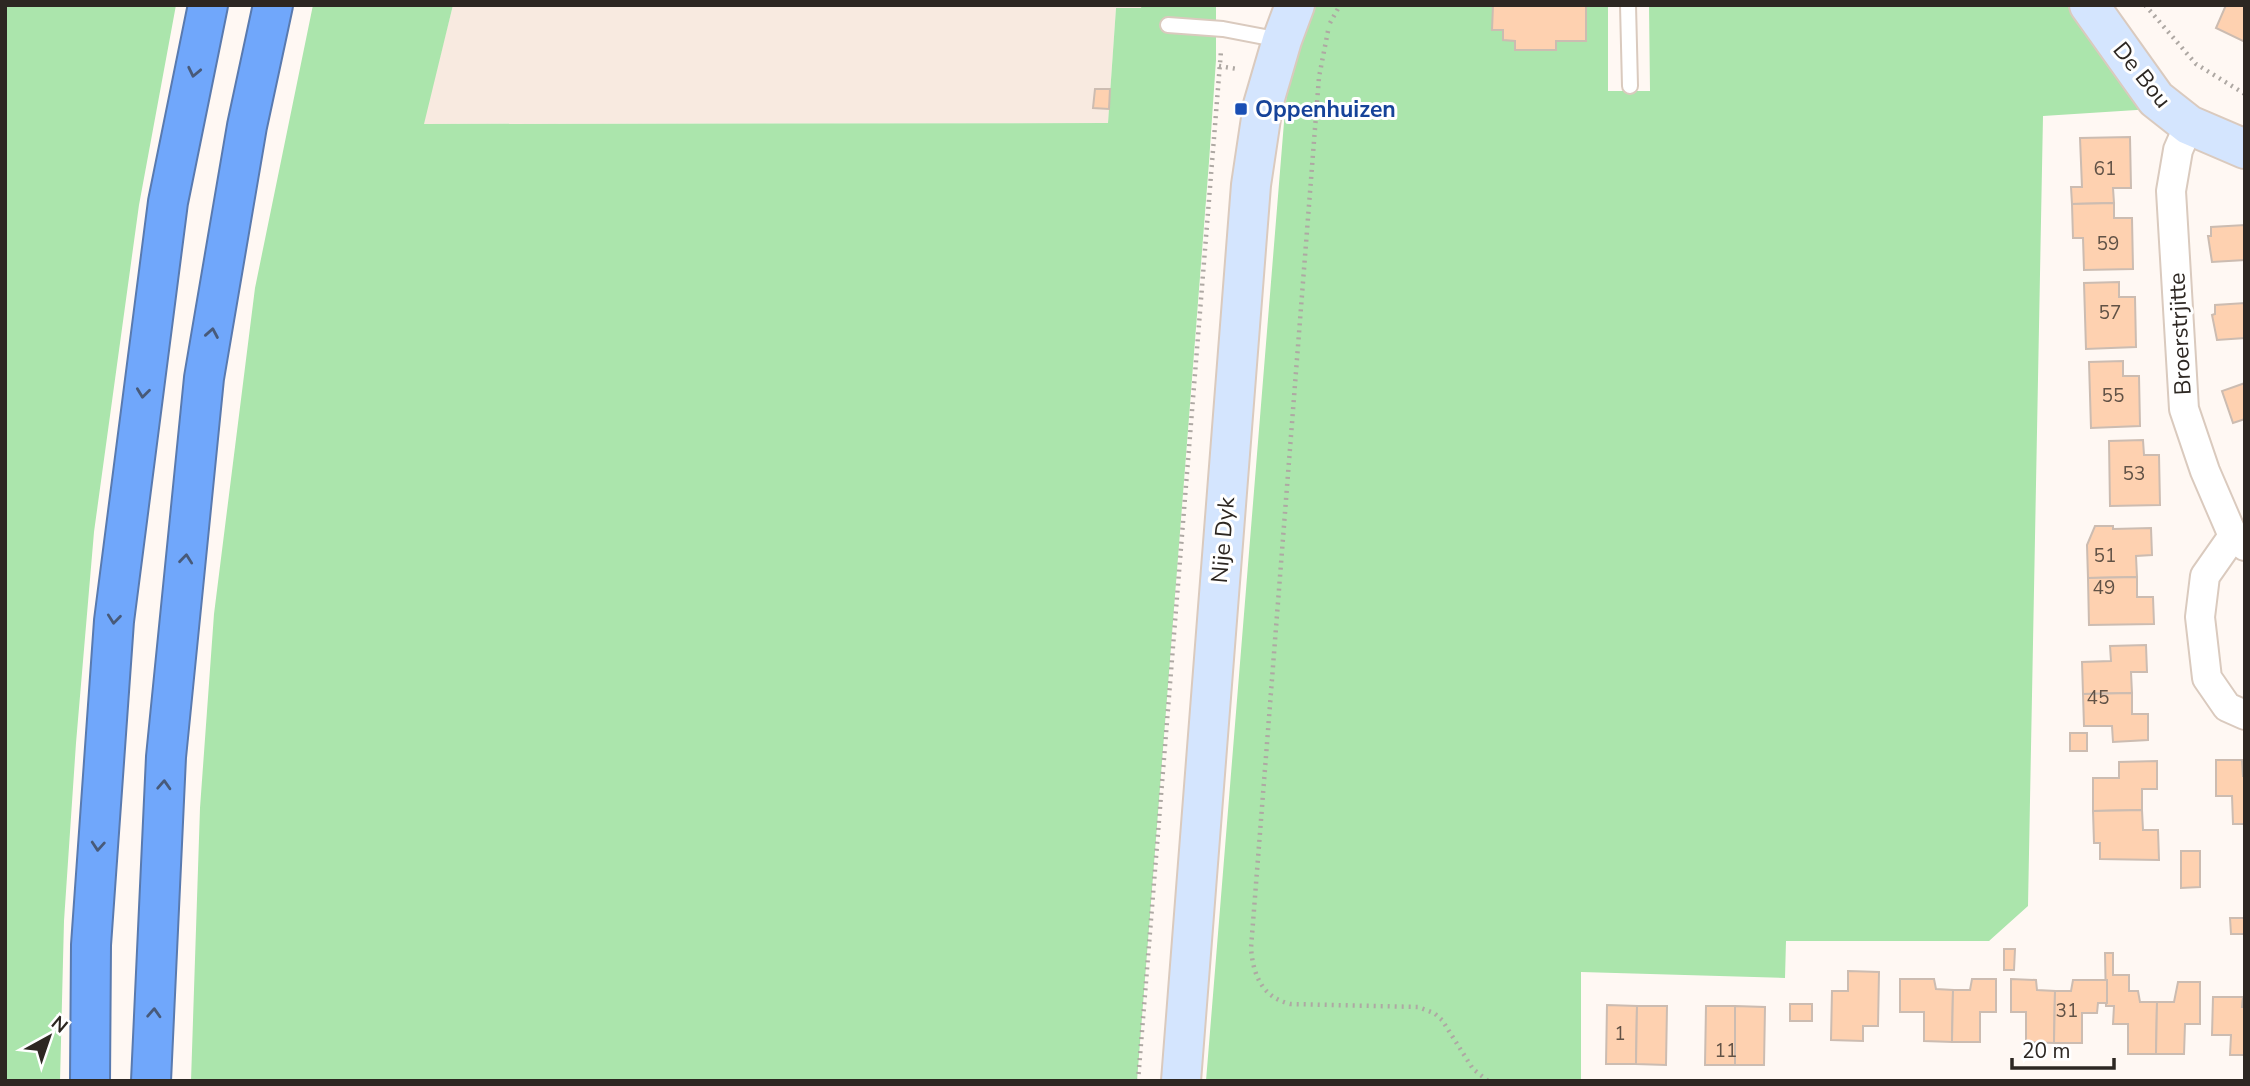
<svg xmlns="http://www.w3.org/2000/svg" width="2250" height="1086" font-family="'Nunito Sans',sans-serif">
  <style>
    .built { fill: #f8eae0 }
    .green { fill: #abe5ac }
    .building { fill: #fed1b0; stroke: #ccbcb1; stroke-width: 2 }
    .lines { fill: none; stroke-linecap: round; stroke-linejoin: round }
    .lane-casing { stroke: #dacabe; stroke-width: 18 }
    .street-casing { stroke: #dacabe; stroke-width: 32 }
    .secondary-casing { stroke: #dacabe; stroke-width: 42 }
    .highway-casing { stroke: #597aaf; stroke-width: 42 }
    .path { stroke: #aea8a3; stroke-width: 4.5; stroke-dasharray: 2 5; stroke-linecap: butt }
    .lane { stroke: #fff; stroke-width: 14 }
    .street { stroke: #fff; stroke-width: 28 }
    .secondary { stroke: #d4e5fe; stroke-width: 38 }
    .highway { stroke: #70a7fb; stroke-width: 38 }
    .oneway { stroke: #485a79 }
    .transit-dot { fill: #1a4fb4; stroke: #fff; stroke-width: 2.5 }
    .labels { text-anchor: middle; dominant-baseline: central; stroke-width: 6; stroke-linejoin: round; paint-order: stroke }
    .number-label { font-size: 19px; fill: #615246 }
    .street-label { font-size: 23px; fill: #2d2722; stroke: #fff }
    .transit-label { font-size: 23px; font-weight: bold; fill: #164399; stroke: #fff; text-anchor: start }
  </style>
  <rect width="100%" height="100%" fill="#fff8f3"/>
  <path class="built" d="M453,5H1142V8H1116L1108,123L423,124Z"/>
  <g class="green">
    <path d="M5,5H176L139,205L94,532L76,743L64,921L60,1081H5Z"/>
    <path d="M313,5H453L424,124L1108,123L1116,8H1141L1142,5H1216V60L1209,162L1137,1081H191L200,808L214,614L255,288Z"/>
    <path d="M1311,5H1608V91H1650L1649,5H2067L2111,62L2152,109L2043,116L2028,906L1989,941H1786L1785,978L1581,972V1081H1206L1285,110L1289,75Z"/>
  </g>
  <g class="building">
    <path d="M1493,5H1586V41H1556V50H1515V41L1503,40V30H1492Z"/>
    <path d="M2226,5H2245V42L2216,28Z"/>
    <path d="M1095,89H1110L1109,109L1093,108Z"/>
    <path d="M2130,137L2131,188H2113L2114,203L2072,204L2071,187H2082L2080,138Z"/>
    <path d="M2114,203V218H2132L2133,269L2084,270L2083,238H2073L2072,204Z"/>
    <path d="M2245,225V260L2212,262L2208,236H2211V227Z"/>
    <path d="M2119,282V297H2135L2136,347L2086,349L2084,283Z"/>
    <path d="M2245,303V338L2217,340L2212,315L2215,314V305Z"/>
    <path d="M2123,361V376H2139L2140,426L2091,428L2089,362Z"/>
    <path d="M2245,383V419L2233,423L2222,391Z"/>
    <path d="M2143,440L2144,455H2159L2160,505L2110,506L2109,441Z"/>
    <path d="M2095,526H2113V529L2151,528L2152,555L2136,556L2137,577L2088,578L2087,545Z"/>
    <path d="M2137,577V597H2153L2154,624L2089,625L2088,578Z"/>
    <path d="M2146,645L2147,672H2131L2132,693L2083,694L2082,662L2111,661L2110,646Z"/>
    <path d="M2132,693V714H2148V740L2113,742L2112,726H2084L2083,694Z"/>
    <rect x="2070" y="733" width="17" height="18"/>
    <path d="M2216,760H2242L2243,776H2245V824H2233L2232,796H2216Z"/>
    <path d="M2157,761V789H2142V810L2093,811V778H2119V762Z"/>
    <path d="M2142,810L2143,830H2158L2159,860L2100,859V843H2094L2093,811Z"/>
    <path d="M2181,851H2200V887L2181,888Z"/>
    <path d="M2230,918H2244V934H2231Z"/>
    <path d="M2004,949H2015L2014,970H2004Z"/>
    <path d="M2105,953H2113V975H2129V991H2138L2140,1002H2157L2156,1054H2128V1024H2113L2114,1006H2106Z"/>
    <path d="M1848,971L1879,972L1878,1026H1863V1041L1831,1040L1832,991H1848Z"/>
    <path d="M1900,979H1934L1936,989L1953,990L1952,1042L1924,1041V1012H1900Z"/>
    <path d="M1972,979H1996V1012H1980V1042H1952L1953,990H1970Z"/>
    <path d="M2011,979L2036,980L2037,990L2055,991L2054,1043L2026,1042V1012H2011Z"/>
    <path d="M2073,980H2107V1003H2098L2097,1013H2082V1043H2054L2055,991H2071Z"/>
    <path d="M2178,982H2200V1024H2185L2184,1054H2156L2157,1002H2174Z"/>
    <path d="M2213,997H2243L2242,1007H2245V1055H2230L2231,1035H2212Z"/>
    <rect x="1790" y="1004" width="22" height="17"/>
    <path d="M1607,1005L1637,1006L1636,1064H1606Z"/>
    <path d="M1637,1006H1667L1666,1065L1636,1064Z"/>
    <path d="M1706,1006H1735V1065H1705Z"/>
    <path d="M1735,1006L1765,1007L1764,1065H1735Z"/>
  </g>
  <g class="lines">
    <g class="lane-casing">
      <g id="lane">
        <path d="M1628,5L1630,86"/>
        <path d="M1168,25L1223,29L1280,40"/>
      </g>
    </g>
    <g class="street-casing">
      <g id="street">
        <path d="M2189,125L2178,150L2171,191L2184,409L2205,471L2233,536L2245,546"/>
        <path d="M2233,536L2205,576L2200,617L2207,678L2227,707L2245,715"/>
      </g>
    </g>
    <g class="secondary-casing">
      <g id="secondary">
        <path d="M2089,5L2156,99L2189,125L2245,149"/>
        <path d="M1181,1081L1251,185L1263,105L1282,40L1295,5"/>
      </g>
    </g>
    <g class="highway-casing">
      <g id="highway">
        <path d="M90,1081L91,945L114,621L168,202L208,5"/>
        <path d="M151,1081L166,757L204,378L247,126L273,5"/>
      </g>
    </g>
    <g class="path">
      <path d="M2145,5L2196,64L2245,94"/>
      <path d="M1330,23L1340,5"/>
      <path d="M1328,31L1319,77L1251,948C1253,975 1262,997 1290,1004L1418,1007L1434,1013L1442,1020L1473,1069L1488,1081"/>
      <path d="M1219,66L1237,69"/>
      <path d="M1138,1081L1221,51"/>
    </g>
    <use href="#lane" class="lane"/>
    <use href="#street" class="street"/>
    <use href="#secondary" class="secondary"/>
    <use href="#highway" class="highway"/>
  </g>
  <defs><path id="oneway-chevron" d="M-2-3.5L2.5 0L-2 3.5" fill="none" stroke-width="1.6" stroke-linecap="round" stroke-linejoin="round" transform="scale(1.75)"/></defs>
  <g class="oneway">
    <use href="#oneway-chevron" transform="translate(194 72) rotate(102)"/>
    <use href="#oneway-chevron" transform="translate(212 333) rotate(-80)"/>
    <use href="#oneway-chevron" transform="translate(143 393) rotate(97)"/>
    <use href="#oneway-chevron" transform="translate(186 559) rotate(-84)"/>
    <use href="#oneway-chevron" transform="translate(114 619) rotate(96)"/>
    <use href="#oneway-chevron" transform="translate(164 785) rotate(-87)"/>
    <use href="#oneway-chevron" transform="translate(98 846) rotate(94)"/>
    <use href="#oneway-chevron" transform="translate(154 1013) rotate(-87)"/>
  </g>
  <rect class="transit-dot" x="1234" y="102" width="14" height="14" rx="3.5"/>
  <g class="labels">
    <g class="number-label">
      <text x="2105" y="169">61</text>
      <text x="2108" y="244">59</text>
      <text x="2110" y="313">57</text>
      <text x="2113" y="396">55</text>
      <text x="2134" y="474">53</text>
      <text x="2105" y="556">51</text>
      <text x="2104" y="588">49</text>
      <text x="2098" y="698">45</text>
      <text x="2067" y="1011">31</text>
      <text x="1620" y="1034">1</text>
      <text x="1726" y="1051">11</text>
    </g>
    <g class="street-label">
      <text transform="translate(2142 75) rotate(51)">De Bou</text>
      <text transform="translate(2180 334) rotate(-93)">Broerstrjitte</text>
      <text transform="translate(1223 540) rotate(-85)">Nije Dyk</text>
    </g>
    <g class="transit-label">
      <text x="1255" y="109">Oppenhuizen</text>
    </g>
  </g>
  <rect width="2250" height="1086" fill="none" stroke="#2d2722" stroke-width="14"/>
  <g transform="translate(49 1037) rotate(40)" stroke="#ffffff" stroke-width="5" paint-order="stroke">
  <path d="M0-5L12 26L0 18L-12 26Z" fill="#2d2722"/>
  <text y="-10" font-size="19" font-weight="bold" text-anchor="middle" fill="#2d2722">N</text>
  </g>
  <path d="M2012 1058v10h102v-10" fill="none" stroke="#2d2722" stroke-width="3.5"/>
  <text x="2022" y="1058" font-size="21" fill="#2d2722" stroke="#ffffff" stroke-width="5" paint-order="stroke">20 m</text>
</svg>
